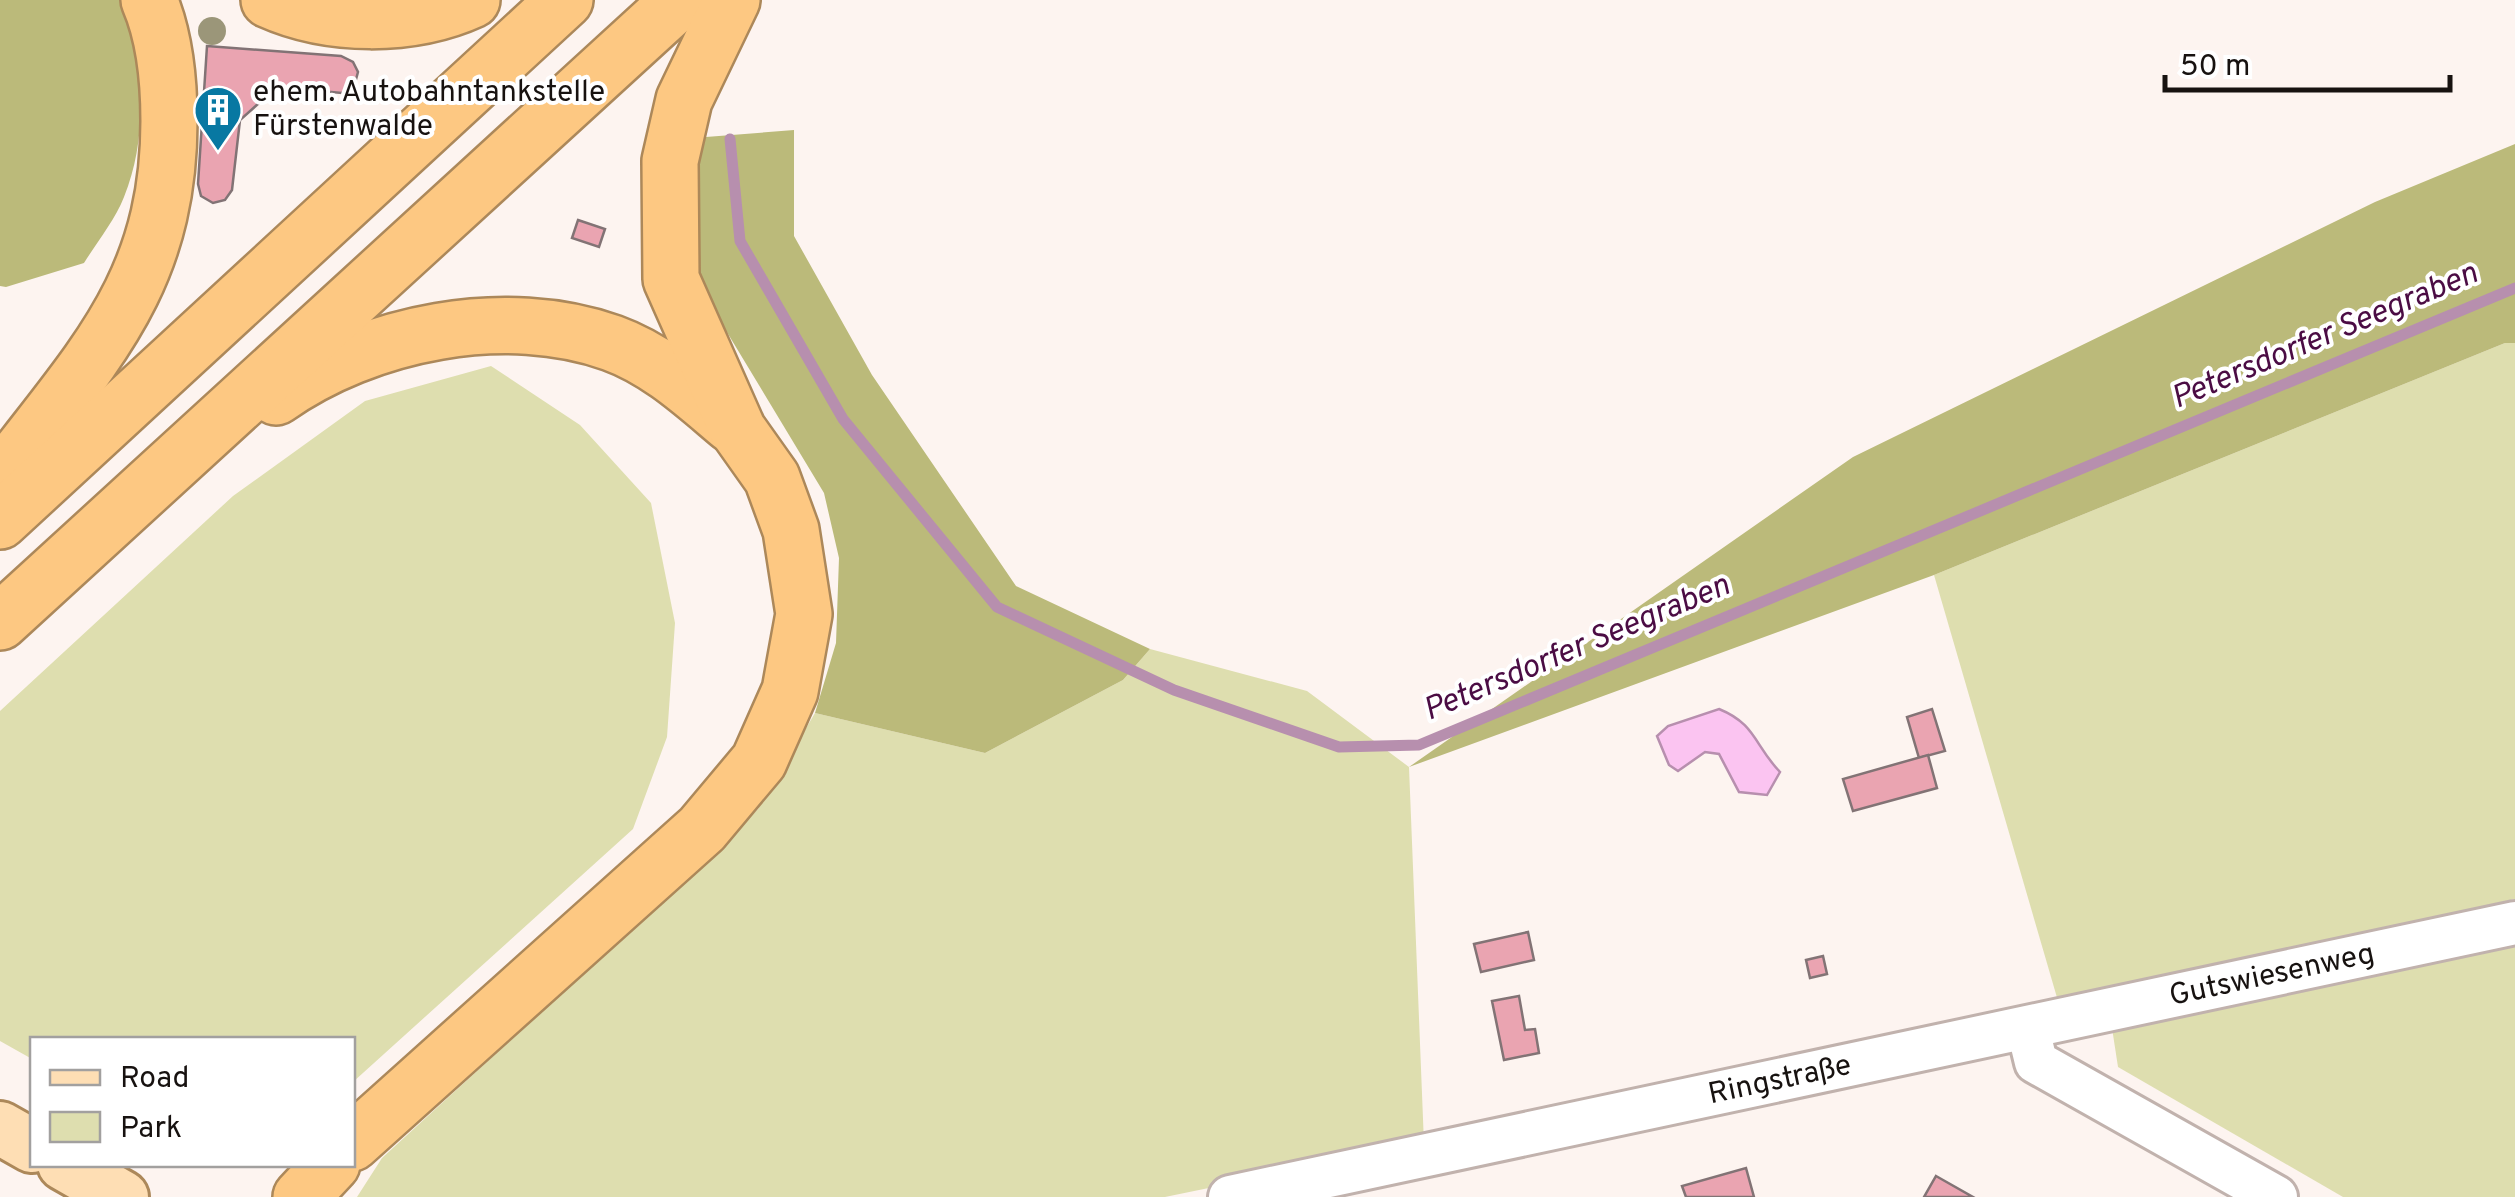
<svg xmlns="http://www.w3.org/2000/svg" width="2515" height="1197" font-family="Overpass,sans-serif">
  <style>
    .green { fill: #dedeaf }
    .forest { fill: #bbba7a }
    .water { fill: #fbc4f1; stroke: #b78fae; stroke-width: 2.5 }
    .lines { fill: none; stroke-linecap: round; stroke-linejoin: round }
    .stream { stroke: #b78fae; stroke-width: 11 }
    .building { fill: #eaa4b1; stroke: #827375; stroke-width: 2.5 }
    .minor-casing { stroke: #c1b2ad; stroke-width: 48 }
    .major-casing { stroke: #ac885a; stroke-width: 58 }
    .highway-casing { stroke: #ac885a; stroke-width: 60 }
    .minor { stroke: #fff; stroke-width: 42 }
    .major { stroke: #fedeb4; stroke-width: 52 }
    .highway { stroke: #fdc882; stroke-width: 55 }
    .tree { fill: #9b9679 }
    .labels { text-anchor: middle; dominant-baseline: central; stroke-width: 8; stroke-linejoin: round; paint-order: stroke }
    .poi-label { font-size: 30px; fill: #171210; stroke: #fff; text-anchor: start }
    .street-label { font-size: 30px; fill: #171210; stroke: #fff }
    .water-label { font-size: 32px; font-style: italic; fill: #4b0c44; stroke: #fff }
  </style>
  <rect width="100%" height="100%" fill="#fdf4f0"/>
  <g class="green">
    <path d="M2505,343H2515V899L2058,1001L1934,575Z"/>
    <path d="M491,366L580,425L651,503L675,623L667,737L633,829L353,1082L352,1040H32V1059L0,1041V711L233,496L365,401Z"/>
    <path d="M1150,649L1307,691L1409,767L1424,1144L1165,1197H357L382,1158L724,845L758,809L815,713L985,753L1123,680Z"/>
    <path d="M2515,945V1197H2343L2118,1067L2112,1028Z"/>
  </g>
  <g class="forest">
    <path d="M0,0H121C142,65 150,132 124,197C115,220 97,242 84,263L6,287L0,286Z"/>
    <path d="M794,130V236L872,375L1016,586L1150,649L1123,680L985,753L815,713L836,643L839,558L824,493L719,319L690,256L693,138Z"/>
    <path d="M2515,144V343H2505L1934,575L1409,767L1853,457L2375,202Z"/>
  </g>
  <path class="water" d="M1719,709C1756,724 1754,745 1780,772L1767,795L1739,792L1719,754L1705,752L1678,771L1669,765L1657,736L1668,726Z"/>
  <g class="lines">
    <path class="stream" d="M730,139L740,241L843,419L997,607L1174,690L1339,747L1419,745L2515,288"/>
  </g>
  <g class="building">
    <path d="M207,46L341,56L353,62L358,72L354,87L342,93L277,87L240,120L232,190L225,200L213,203L201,196L198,184Z"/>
    <path d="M578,220L605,229L599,247L572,238Z"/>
    <path d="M1932,709L1945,751L1919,758L1907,717Z"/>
    <path d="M1928,755L1937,788L1853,811L1843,779Z"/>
    <path d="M1528,932L1534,960L1481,972L1474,944Z"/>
    <path d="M1823,956L1827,974L1810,978L1806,960Z"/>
    <path d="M1519,996L1525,1030L1535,1029L1539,1053L1504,1060L1492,1001Z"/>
    <path d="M1746,1168L1754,1197H1686L1682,1186Z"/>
    <path d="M1936,1176L1973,1197H1924Z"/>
  </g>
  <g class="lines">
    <g class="minor-casing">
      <g id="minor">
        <path d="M2028,1029L2036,1062L2276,1197"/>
        <path d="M1230,1197L2515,923"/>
      </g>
    </g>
    <g class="major-casing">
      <g id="major">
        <path d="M0,1128L32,1146"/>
        <path d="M64,1164L122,1197"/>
      </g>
    </g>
    <g class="highway-casing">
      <g id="highway">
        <path d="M269,0C329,27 411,28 472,0"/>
        <path d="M276,397C368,332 506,305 612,343C659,360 695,394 732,425"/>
        <path d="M0,479C92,357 169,285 169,121C169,80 165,37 149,0"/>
        <path d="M0,521L565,0"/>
        <path d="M0,622L680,0"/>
        <path d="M352,1143L702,829L759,761L790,691L804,614L791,530L772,478L738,430L671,279L670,161L684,100L732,0"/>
        <path d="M301,1197L332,1164"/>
      </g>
    </g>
    <use href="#minor" class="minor"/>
    <use href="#major" class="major"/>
    <use href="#highway" class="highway"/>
  </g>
  <circle class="tree" cx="212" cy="31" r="14"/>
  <defs>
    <g id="building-pin" transform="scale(2.5)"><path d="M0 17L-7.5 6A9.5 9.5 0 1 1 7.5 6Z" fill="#0878a2" stroke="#fff"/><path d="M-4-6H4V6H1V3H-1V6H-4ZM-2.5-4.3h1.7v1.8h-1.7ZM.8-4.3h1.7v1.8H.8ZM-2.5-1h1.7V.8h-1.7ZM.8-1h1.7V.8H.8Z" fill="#fff"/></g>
  </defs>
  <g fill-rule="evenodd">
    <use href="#building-pin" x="218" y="110"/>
  </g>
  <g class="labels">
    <g class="poi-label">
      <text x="253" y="93">ehem. Autobahntankstelle<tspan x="253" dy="34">Fürstenwalde</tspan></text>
    </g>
    <g class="street-label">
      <text transform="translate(2272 976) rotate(-12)">Gutswiesenweg</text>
      <text transform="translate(1780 1081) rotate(-12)">Ringstraße</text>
    </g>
    <g class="water-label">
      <text transform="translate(2325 337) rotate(-23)">Petersdorfer Seegraben</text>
      <text transform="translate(1577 649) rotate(-23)">Petersdorfer Seegraben</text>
    </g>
  </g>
  <rect x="30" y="1037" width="325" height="130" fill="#ffffff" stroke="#a2a09f" stroke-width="2.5"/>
  <rect x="50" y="1070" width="50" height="15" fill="#fedeb4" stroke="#a2a09f" stroke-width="2.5"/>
  <text x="120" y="1087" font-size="30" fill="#171210">Road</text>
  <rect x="50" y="1112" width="50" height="30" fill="#dedeaf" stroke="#a2a09f" stroke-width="2.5"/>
  <text x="120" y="1137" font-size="30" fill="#171210">Park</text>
  <path d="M2165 75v15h285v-15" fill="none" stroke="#171210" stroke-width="5"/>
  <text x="2180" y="75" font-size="30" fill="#171210" stroke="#ffffff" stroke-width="8" paint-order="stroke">50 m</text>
</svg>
